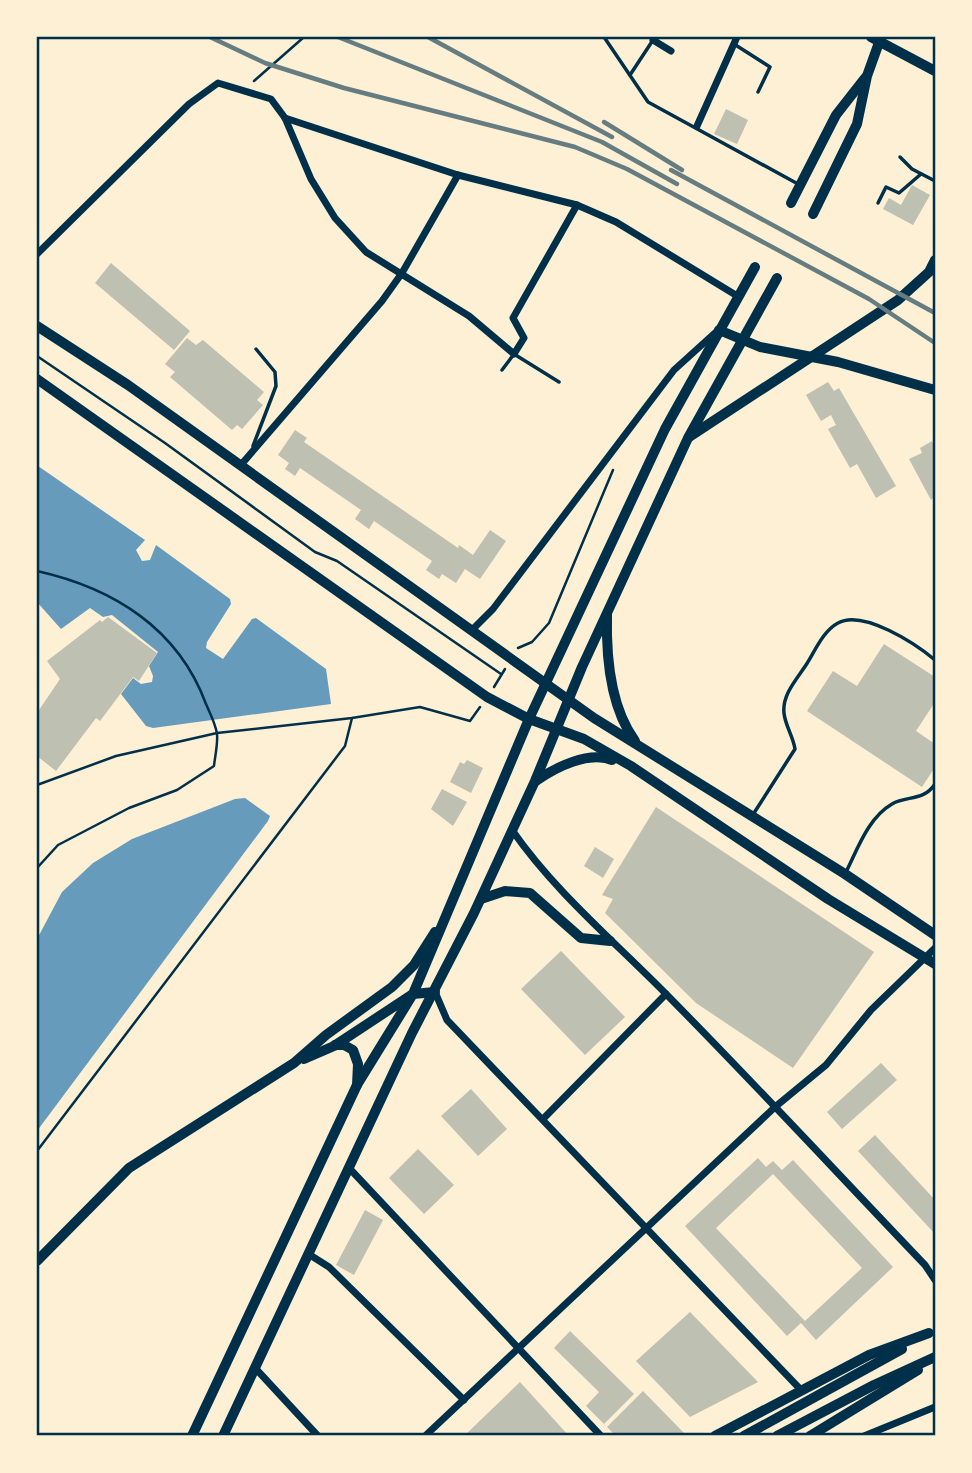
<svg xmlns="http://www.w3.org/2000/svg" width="972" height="1473" font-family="'Space Grotesk',sans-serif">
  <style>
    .water { fill: #669bbc }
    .building { fill: #bec0b2; fill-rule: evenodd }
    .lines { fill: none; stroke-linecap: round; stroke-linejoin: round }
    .path { stroke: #003049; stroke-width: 2.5 }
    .service { stroke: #003049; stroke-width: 3.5 }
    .minor { stroke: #003049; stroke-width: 7 }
    .tertiary { stroke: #003049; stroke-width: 10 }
    .secondary { stroke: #003049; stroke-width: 10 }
    .rail { stroke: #657d81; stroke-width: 4.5 }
    .neatline { fill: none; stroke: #003049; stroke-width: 2.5 }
  </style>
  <rect width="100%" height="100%" fill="#fdf0d5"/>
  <g class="water">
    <path d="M38,466L145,540L136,550L142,561L150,560L156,545L230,599L231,604L207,642L206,648L223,659L252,619L256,618L326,669L331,704L153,728L146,726L121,694L133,678L141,684L152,682L153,676L149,666L158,652L112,615L103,617L90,608L61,629L37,602Z"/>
    <path d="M245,798L270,816L268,821L37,1131V939L62,892L93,863L132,839L235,799Z"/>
  </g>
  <g class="building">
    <path d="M726,109L748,120L737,144L714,134Z"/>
    <path d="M912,185L930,195L913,225L883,209L889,198L901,205Z"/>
    <path d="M111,263L190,331L174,350L95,283Z"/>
    <path d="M187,338L196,345L203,340L264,392L257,400L263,405L242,429L237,425L232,430L170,377L175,372L165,364Z"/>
    <path d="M828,382L834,391L839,388L896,486L876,498L857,464L850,468L828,429L836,425L831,415L821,421L806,395Z"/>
    <path d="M295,430L307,438L304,442L458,548L459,545L473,555L490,530L506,541L480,579L465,569L456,583L442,574L439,579L426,570L432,561L374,521L369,529L355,519L361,510L300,468L295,476L285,469L289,463L278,455Z"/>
    <path d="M932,441L935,448V496L931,500L909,459L922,453L920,448Z"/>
    <path d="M108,617L157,653L139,681L133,677L100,721L96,718L56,771L37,756V713L60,679L47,661L100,620L102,622Z"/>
    <path d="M884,644L935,677V702L916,731L935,744V767L922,787L807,711L833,671L857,686Z"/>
    <path d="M467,760L483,768L471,793L450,782L460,762L464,764Z"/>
    <path d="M442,789L467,802L453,826L431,809Z"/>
    <path d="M656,807L874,952L793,1068L696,1003L605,913L613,899L602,895Z"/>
    <path d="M595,847L614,859L603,878L584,866Z"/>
    <path d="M561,951L625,1017L585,1055L521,989Z"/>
    <path d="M881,1063L897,1080L842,1129L827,1112Z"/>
    <path d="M471,1089L507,1129L478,1156L441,1116Z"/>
    <path d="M875,1135L935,1200V1234L858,1151Z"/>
    <path d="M418,1149L454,1185L424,1214L389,1178Z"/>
    <path d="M758,1158L766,1167L773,1161L782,1170L793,1160L893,1267L816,1340L801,1323L787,1336L685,1226ZM773,1174L862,1268L805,1321L716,1228Z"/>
    <path d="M365,1210L383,1220L354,1275L336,1265Z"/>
    <path d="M690,1312L758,1382L690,1417L636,1361Z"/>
    <path d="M570,1331L634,1394L604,1424L586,1406L599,1392L554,1348Z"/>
    <path d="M520,1382L569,1436H464Z"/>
    <path d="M643,1391L684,1433L678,1436H616L607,1427Z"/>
  </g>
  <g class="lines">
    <g class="path">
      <path d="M254,81L304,37"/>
      <path d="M37,356L165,443L315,552L337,561L501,674"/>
      <path d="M37,571C113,588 178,628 206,704C210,713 216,725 217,734C218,744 215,756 214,766L177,790L129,808L58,845L37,868"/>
      <path d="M518,648L532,642L549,623L613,470"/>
      <path d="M494,687L505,669"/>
      <path d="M37,785L116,756L217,733L352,718L420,707L470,721L480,707"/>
      <path d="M37,1151L345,746L352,718"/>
    </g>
    <g class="service">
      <path d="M604,37L648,102L798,184"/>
      <path d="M734,44L770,67L758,92"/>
      <path d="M630,75L655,37"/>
      <path d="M900,157L912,169L935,181"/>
      <path d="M878,203L886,187L899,193L921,174"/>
      <path d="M502,370L514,354L559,382"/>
      <path d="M253,446L276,386L275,372L256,349"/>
      <path d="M754,813L795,749C793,736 785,725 784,713C782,695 796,680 806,665C815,651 823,631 838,623C863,609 916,644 935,660"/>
      <path d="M846,872C858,848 868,818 892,804C907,795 923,802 935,784"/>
    </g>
    <g class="minor">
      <path d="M653,40L671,51"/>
      <path d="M285,118L458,175L577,205L616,222L739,297"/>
      <path d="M697,126L737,37"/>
      <path d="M37,254L189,104L218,83L271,99L285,118L311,179L335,218L366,252L469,316L514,354L524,338L513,318L577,205"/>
      <path d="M240,466L382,301L402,273L458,175"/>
      <path d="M473,629L493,609L674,370L716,332"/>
      <path d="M512,830C555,892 615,942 668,996C755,1084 839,1175 925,1265L935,1280"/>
      <path d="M435,992L447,1020L802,1391"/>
      <path d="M544,1118L666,994"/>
      <path d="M350,1169L601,1436"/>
      <path d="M310,1255L329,1267L464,1400"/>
      <path d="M256,1369L318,1436"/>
      <path d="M425,1436L775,1107L826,1065L871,1010L935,948"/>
      <path d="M864,1436L935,1407"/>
    </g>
    <g class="tertiary">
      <path d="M719,330L760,347L838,362L935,390"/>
      <path d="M689,437L898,300L929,272L935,260"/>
      <path d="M481,899L505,891L530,893L581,938L610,941"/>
      <path d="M335,1045H344L353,1050L358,1064L357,1085"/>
      <path d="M304,1059L334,1046L413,994L435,992"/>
      <path d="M37,1261L129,1168L294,1063L326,1035L392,987L414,965L435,932"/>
    </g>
    <g class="secondary">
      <path d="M871,37L935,71"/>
      <path d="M791,203L836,115L865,78"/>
      <path d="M813,214L857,124L867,76L881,37"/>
      <path d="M37,326L128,385L594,718L845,874L935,935"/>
      <path d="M37,379L487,697L529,719L584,739L631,766L828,899L935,964"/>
      <path d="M607,615C606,656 610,707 635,741"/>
      <path d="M536,781C556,767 588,751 612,760"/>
      <path d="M192,1436L357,1085L413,994L529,719L665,429L755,267"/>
      <path d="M223,1436L412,1033L474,913L535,781L582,667L688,438L777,278"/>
      <path d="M715,1436L869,1355L929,1333"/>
      <path d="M744,1436L902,1349"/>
      <path d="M777,1436L874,1385L935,1357"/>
      <path d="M810,1436L918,1370"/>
    </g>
    <g class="rail">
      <path d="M210,37L265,63L344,88L575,147L627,169L869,299L935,343"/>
      <path d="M338,37L602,142L677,184"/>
      <path d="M428,37L612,137"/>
      <path d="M604,122L682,170"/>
      <path d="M671,170L935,313"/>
    </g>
  </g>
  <rect width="972" height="1473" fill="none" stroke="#fdf0d5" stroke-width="77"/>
  <rect x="38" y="38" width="896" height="1396" class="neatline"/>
</svg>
